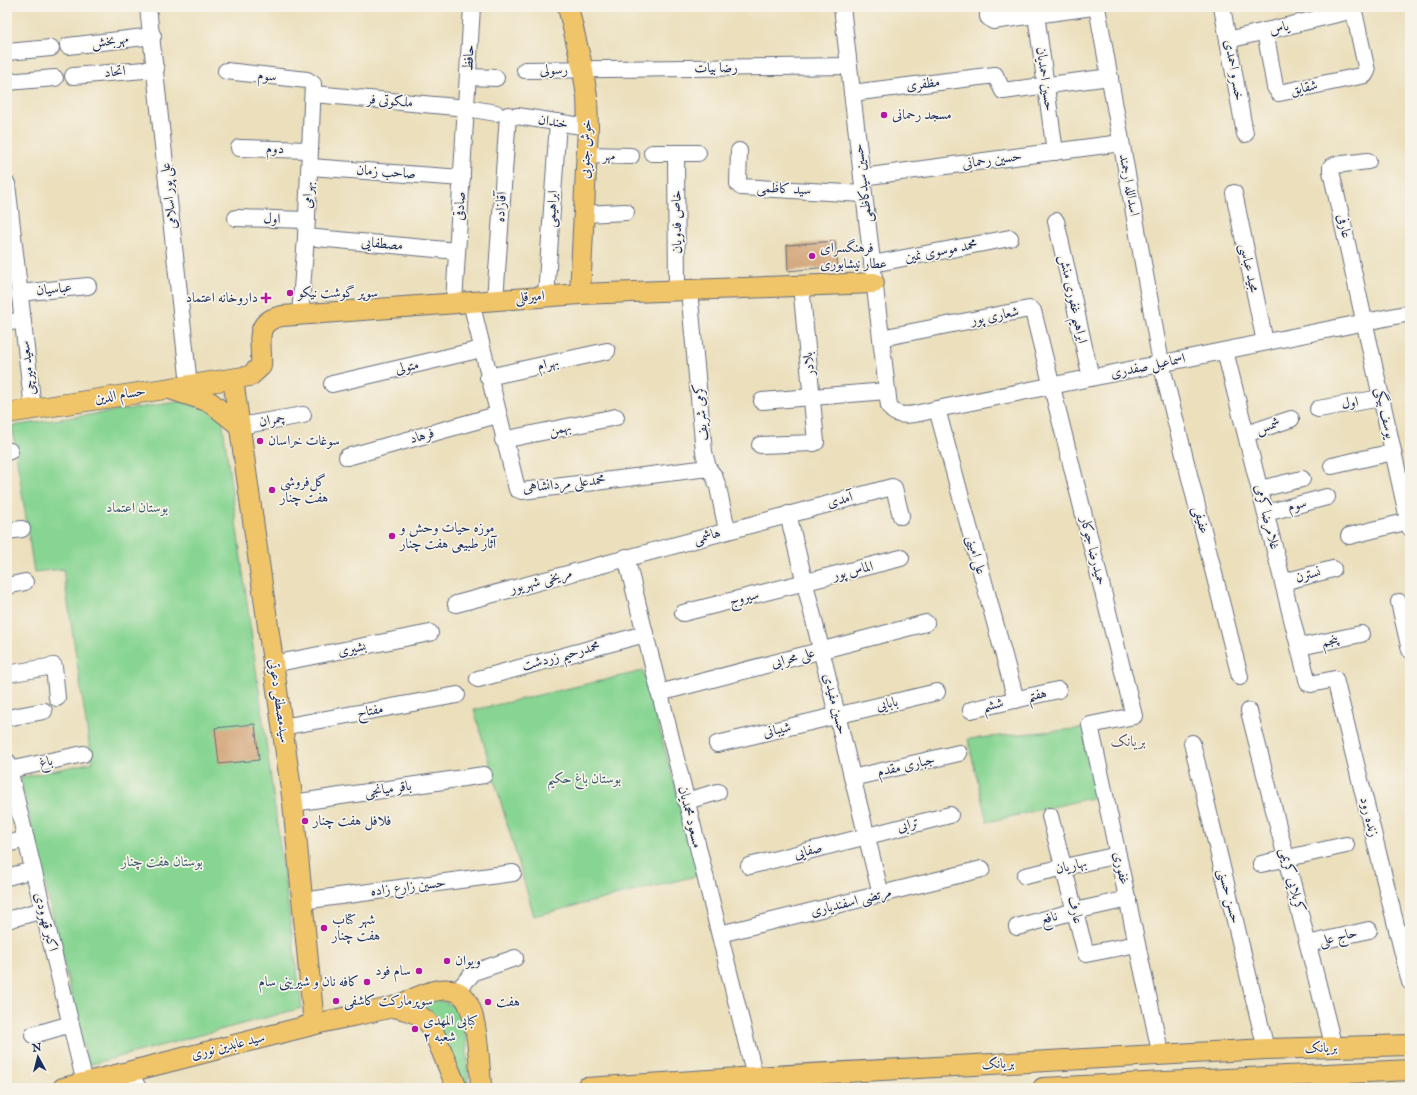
<svg xmlns="http://www.w3.org/2000/svg" width="1417" height="1095" font-family="'IM FELL English',Amiri,serif">
  <style>
    .green { fill: #88d593; stroke: #528278 }
    .building { fill: #d5aa81 }
    .lines { fill: none; stroke-linecap: round; stroke-linejoin: round }
    .minor-casing { stroke: #646d7f; stroke-width: 18 }
    .major-casing { stroke: #646d7f; stroke-width: 22 }
    .minor { stroke: #fff; stroke-width: 16 }
    .major { stroke: #f0c469; stroke-width: 20 }
    .poi-dot { fill: #b5179e; stroke: #f7f3e8; stroke-width: 1.5 }
    .labels { text-anchor: middle; dominant-baseline: central; stroke-width: 3.5; stroke-linejoin: round; paint-order: stroke }
    .street-label { font-size: 14px; fill: #1b2f5e; stroke: #f7f3e8 }
    .poi-label { font-size: 14px; fill: #1b2f5e; stroke: #f7f3e8; text-anchor: start }
    .park-label { font-size: 14px; fill: #36586b; stroke: #f7f3e8 }
    .neighbourhood-label { font-size: 15px; fill: #5c5a6a; stroke: #f7f3e8 }
  </style>
  <rect width="100%" height="100%" fill="#f7f3e8"/>
  <filter id="ink" filterUnits="userSpaceOnUse"><feTurbulence type="fractalNoise" baseFrequency=".025" numOctaves="2"/><feDisplacementMap in="SourceGraphic" scale="8" xChannelSelector="R" yChannelSelector="G"/><feConvolveMatrix kernelMatrix="1 2 1 2 8 2 1 2 1" color-interpolation-filters="sRGB"/></filter>
  <filter id="wash" filterUnits="userSpaceOnUse"><feTurbulence type="fractalNoise" baseFrequency=".012" numOctaves="4" result="noise"/><feDisplacementMap in="SourceGraphic" scale="16" xChannelSelector="R" yChannelSelector="G"/><feGaussianBlur stdDeviation="0.9" result="paint"/><feColorMatrix in="noise" values="0 0 0 0 0 0 0 0 0 0 0 0 0 0 0 0 0 1.4 0 .05"/><feComposite in="paint" operator="in"/></filter>
  <g filter="url(#wash)">
    <rect width="100%" height="100%" fill="#ebdfbc"/>
    <g class="green">
      <path d="M219,396L302,1008L88,1065L20,778L93,762L89,743L63,569L34,572L12,426Z"/>
      <path d="M643,671L700,875L534,916L474,710Z"/>
      <path d="M1086,728L1100,796L987,822L968,739Z"/>
      <path d="M436,1000C444,1002 453,1004 459,1011C468,1023 467,1062 468,1077V1085L464,1087L414,1006Z"/>
    </g>
    <g id="blocks">
      <g class="building">
        <path d="M835,241L838,266L788,271L787,245Z"/>
        <path d="M255,724L259,760L219,764L215,728Z"/>
      </g>
    </g>
  </g>
  <g filter="url(#ink)">
    <use href="#blocks" fill-opacity="0" stroke="#646d7f" stroke-width="1"/>
    <g class="lines">
      <g class="minor-casing">
        <g id="minor">
          <path d="M148,7L189,385"/>
          <path d="M842,7L889,406C897,422 922,412 937,409L1410,313"/>
          <path d="M988,7V17L993,21L1093,7"/>
          <path d="M1035,7L1055,152"/>
          <path d="M1097,7L1161,363L1240,677"/>
          <path d="M1222,7L1245,134"/>
          <path d="M1265,31L1275,87L1279,93L1365,75L1367,71L1353,7"/>
          <path d="M1228,40L1354,10"/>
          <path d="M68,46L153,36"/>
          <path d="M7,52L51,48"/>
          <path d="M525,70L849,66"/>
          <path d="M226,71L307,80L313,84L306,237L300,315"/>
          <path d="M73,76L156,69"/>
          <path d="M468,77L496,78"/>
          <path d="M7,82L55,78"/>
          <path d="M852,93L995,75L1003,91L1110,77"/>
          <path d="M314,94L467,108L496,113"/>
          <path d="M517,116L588,127"/>
          <path d="M239,148L310,150"/>
          <path d="M739,151L738,184L741,187L864,194"/>
          <path d="M652,153H698"/>
          <path d="M676,154L677,290"/>
          <path d="M587,155L631,156"/>
          <path d="M1368,161L1335,165L1331,167V171L1410,528"/>
          <path d="M310,167L462,178"/>
          <path d="M862,177L1121,143"/>
          <path d="M7,184L33,409"/>
          <path d="M1234,193L1265,342"/>
          <path d="M584,214L626,212"/>
          <path d="M236,218L307,220"/>
          <path d="M1056,221L1091,378"/>
          <path d="M306,237L457,251"/>
          <path d="M872,264L1010,238"/>
          <path d="M689,290L704,452L708,468L714,476L718,487L727,530"/>
          <path d="M19,293L88,286"/>
          <path d="M546,296L558,122"/>
          <path d="M495,300L508,115"/>
          <path d="M471,302L517,489L522,491L708,468"/>
          <path d="M454,303L472,7"/>
          <path d="M7,322L23,321"/>
          <path d="M881,338L1029,309L1033,311L1134,716L1090,725L1161,1056"/>
          <path d="M1225,351L1308,683L1311,684L1335,679L1410,982"/>
          <path d="M488,377L607,351"/>
          <path d="M332,384L482,349"/>
          <path d="M762,401L887,391"/>
          <path d="M937,409L1016,700"/>
          <path d="M1318,409L1381,398"/>
          <path d="M240,426L303,415"/>
          <path d="M1246,434L1291,419"/>
          <path d="M503,440L616,417"/>
          <path d="M760,445L814,443L816,442L801,285"/>
          <path d="M7,452L10,451"/>
          <path d="M347,457L497,415"/>
          <path d="M1332,466L1393,452"/>
          <path d="M1260,489L1302,479"/>
          <path d="M1266,513L1327,497"/>
          <path d="M788,514L881,895"/>
          <path d="M7,531L22,529"/>
          <path d="M1349,536L1409,521"/>
          <path d="M626,557L755,1077"/>
          <path d="M1283,582L1333,569"/>
          <path d="M7,586L25,582"/>
          <path d="M1399,602L1410,650"/>
          <path d="M456,604L892,487L894,488L901,516"/>
          <path d="M683,613L901,558"/>
          <path d="M1300,647L1361,634"/>
          <path d="M273,664L430,633"/>
          <path d="M7,674L54,666L57,698"/>
          <path d="M478,679L645,634"/>
          <path d="M659,693L926,623"/>
          <path d="M971,710L1058,690"/>
          <path d="M1249,711L1334,1048"/>
          <path d="M7,718L44,711"/>
          <path d="M282,727L457,695"/>
          <path d="M1192,743L1266,1049"/>
          <path d="M717,744L937,692"/>
          <path d="M7,761L85,1083"/>
          <path d="M9,770L83,754"/>
          <path d="M852,778L959,753"/>
          <path d="M686,801L718,792"/>
          <path d="M293,803L484,775"/>
          <path d="M1050,816L1086,954L1137,944"/>
          <path d="M7,844L26,839"/>
          <path d="M1261,864L1346,845"/>
          <path d="M749,866L950,815"/>
          <path d="M1025,876L1118,855"/>
          <path d="M7,877L33,870"/>
          <path d="M302,901L513,873"/>
          <path d="M7,920L43,910"/>
          <path d="M1017,927L1075,911L1128,899"/>
          <path d="M720,934L982,869"/>
          <path d="M1308,944L1369,930"/>
          <path d="M456,992L474,972L515,958"/>
          <path d="M33,1035L71,1024"/>
          <path d="M130,1072L138,1088"/>
        </g>
      </g>
      <g class="major-casing">
        <g id="major">
          <path d="M568,7L583,70L587,97L588,127L580,294"/>
          <path d="M233,379L293,803L314,1024"/>
          <path d="M173,390L210,402L240,426"/>
          <path d="M7,413L250,376L261,366C263,344 251,322 282,316L580,294L874,283"/>
          <path d="M394,1007C410,1011 422,1013 432,1028L457,1088"/>
          <path d="M63,1088C146,1068 229,1046 312,1025C339,1018 366,1014 392,1007C412,1002 441,980 461,994C478,1007 479,1063 481,1084L480,1088"/>
          <path d="M586,1088L755,1077L1266,1049L1410,1045"/>
          <path d="M1043,1088L1410,1070"/>
        </g>
      </g>
      <use href="#minor" class="minor"/>
      <use href="#major" class="major"/>
    </g>
  </g>
  <g class="poi-dot">
    <circle cx="884" cy="115" r="4"/>
    <circle cx="812" cy="256" r="4"/>
    <circle cx="290" cy="293" r="4"/>
    <path d="M264 292h4v4h4v4h-4v4h-4v-4h-4v-4h4z"/>
    <circle cx="260" cy="441" r="4"/>
    <circle cx="272" cy="490" r="4"/>
    <circle cx="392" cy="536" r="4"/>
    <circle cx="305" cy="821" r="4"/>
    <circle cx="324" cy="928" r="4"/>
    <circle cx="447" cy="961" r="4"/>
    <circle cx="419" cy="971" r="4"/>
    <circle cx="367" cy="982" r="4"/>
    <circle cx="336" cy="1001" r="4"/>
    <circle cx="488" cy="1002" r="4"/>
    <circle cx="415" cy="1029" r="4"/>
  </g>
  <g class="labels">
    <g class="street-label">
      <text transform="translate(1279 28) rotate(-14)">یاس</text>
      <text transform="translate(110 41) rotate(-7)">مهربخش</text>
      <text transform="translate(469 58) rotate(-87)">حافظ</text>
      <text transform="translate(716 68) rotate(-1)">رضا بیات</text>
      <text x="554" y="70">رسولی</text>
      <text transform="translate(1234 70) rotate(80)">خسرو احمدی</text>
      <text transform="translate(115 72) rotate(-5)">اتحاد</text>
      <text transform="translate(267 76) rotate(6)">سوم</text>
      <text transform="translate(1045 79) rotate(82)">حسین احمدیان</text>
      <text transform="translate(923 84) rotate(-7)">مظفری</text>
      <text transform="translate(1304 88) rotate(-13)">شقایق</text>
      <text transform="translate(390 101) rotate(5)">ملکوتی فر</text>
      <text transform="translate(553 122) rotate(9)">خندان</text>
      <text transform="translate(275 149) rotate(2)">دوم</text>
      <text transform="translate(586 149) rotate(-88)">خوش جنوبی</text>
      <text transform="translate(609 156) rotate(2)">مهر</text>
      <text transform="translate(992 160) rotate(-8)">حسین رحمانی</text>
      <text transform="translate(386 172) rotate(4)">صاحب زمان</text>
      <text transform="translate(863 183) rotate(-97)">حسین سیدکاظمی</text>
      <text transform="translate(1129 185) rotate(80)">اسدالله ارجمند</text>
      <text transform="translate(784 189) rotate(3)">سید کاظمی</text>
      <text transform="translate(308 195) rotate(-87)">بهرامی</text>
      <text transform="translate(169 196) rotate(-96)">علی پور اسلامی</text>
      <text transform="translate(460 206) rotate(-86)">صادقی</text>
      <text transform="translate(501 207) rotate(-86)">آقازاده</text>
      <text transform="translate(552 209) rotate(-86)">ابراهیمی</text>
      <text transform="translate(272 219) rotate(2)">اول</text>
      <text transform="translate(677 222) rotate(-91)">خاص فدویان</text>
      <text transform="translate(1344 226) rotate(77)">عارفی</text>
      <text transform="translate(382 244) rotate(5)">مصطفایی</text>
      <text transform="translate(941 251) rotate(-11)">محمد موسوی نمین</text>
      <text transform="translate(1249 268) rotate(78)">مجید عباسی</text>
      <text transform="translate(54 289) rotate(-6)">عباسیان</text>
      <text transform="translate(530 297) rotate(-4)">امیرقلی</text>
      <text transform="translate(1073 299) rotate(78)">ابراهیم غفوری منش</text>
      <text transform="translate(995 316) rotate(-11)">شعاری پور</text>
      <text transform="translate(548 364) rotate(-12)">بهرام</text>
      <text transform="translate(809 364) rotate(-96)">بلادر</text>
      <text transform="translate(1148 366) rotate(-12)">اسماعیل صفدری</text>
      <text transform="translate(407 367) rotate(-13)">متولی</text>
      <text transform="translate(28 368) rotate(-97)">سعید میرچی</text>
      <text transform="translate(120 395) rotate(-9)">حسام الدین</text>
      <text transform="translate(1350 403) rotate(-10)">اول</text>
      <text transform="translate(701 412) rotate(-95)">کرمی شریف</text>
      <text transform="translate(1385 413) rotate(78)">یوسف بیگی</text>
      <text transform="translate(272 420) rotate(-10)">چمران</text>
      <text transform="translate(1268 426) rotate(-18)">شمس</text>
      <text transform="translate(560 429) rotate(-12)">بهمن</text>
      <text transform="translate(422 436) rotate(-16)">فرهاد</text>
      <text transform="translate(564 484) rotate(-6)">محمدعلی مردانشاهی</text>
      <text transform="translate(840 500) rotate(-15)">آمدی</text>
      <text transform="translate(1297 505) rotate(-15)">سوم</text>
      <text transform="translate(1267 517) rotate(76)">غلامرضا کرمی</text>
      <text transform="translate(1201 520) rotate(76)">عفیفی</text>
      <text transform="translate(707 536) rotate(-15)">هاشمی</text>
      <text transform="translate(1093 551) rotate(76)">حمیدرضا جوکار</text>
      <text transform="translate(976 555) rotate(75)">علی امینی</text>
      <text transform="translate(853 571) rotate(-14)">الماس پور</text>
      <text transform="translate(1308 575) rotate(-15)">نسترن</text>
      <text transform="translate(541 581) rotate(-15)">مریخی شهریور</text>
      <text transform="translate(744 598) rotate(-14)">سیروج</text>
      <text transform="translate(1330 641) rotate(-12)">پنجم</text>
      <text transform="translate(352 649) rotate(-11)">بشیری</text>
      <text transform="translate(561 656) rotate(-15)">محمدرحیم زردشت</text>
      <text transform="translate(793 658) rotate(-15)">علی محرابی</text>
      <text transform="translate(1037 695) rotate(-13)">هفتم</text>
      <text transform="translate(279 701) rotate(82)">سیدمصطفی دعوتی</text>
      <text transform="translate(835 704) rotate(76)">حسین مفیدی</text>
      <text transform="translate(887 704) rotate(-13)">بابایی</text>
      <text transform="translate(993 705) rotate(-13)">ششم</text>
      <text transform="translate(370 711) rotate(-10)">مفتاح</text>
      <text transform="translate(777 730) rotate(-13)">شیبانی</text>
      <text transform="translate(46 762) rotate(-13)">باغ</text>
      <text transform="translate(906 766) rotate(-13)">جباری مقدم</text>
      <text transform="translate(388 789) rotate(-8)">باقر میانجی</text>
      <text transform="translate(690 817) rotate(76)">مسعود محمدیان</text>
      <text transform="translate(1369 817) rotate(76)">زنده رود</text>
      <text transform="translate(908 825) rotate(-14)">ترابی</text>
      <text transform="translate(808 851) rotate(-15)">صفایی</text>
      <text transform="translate(1071 866) rotate(-13)">بهاریان</text>
      <text transform="translate(1121 868) rotate(78)">غفوری</text>
      <text transform="translate(1292 880) rotate(76)">کربلایی کریمی</text>
      <text transform="translate(408 887) rotate(-7)">حسین زارع زاده</text>
      <text transform="translate(1229 896) rotate(76)">حسن حسنی</text>
      <text transform="translate(851 902) rotate(-14)">مرتضی اسفندیاری</text>
      <text transform="translate(1075 910) rotate(76)">عارف</text>
      <text transform="translate(1049 918) rotate(-16)">نافع</text>
      <text transform="translate(46 922) rotate(76)">اکبر قهرودی</text>
      <text transform="translate(1338 937) rotate(-14)">حاج علی</text>
      <text transform="translate(228 1046) rotate(-14)">سید عابدین نوری</text>
      <text transform="translate(1321 1048) rotate(-2)">بریانک</text>
      <text transform="translate(998 1064) rotate(-3)">بریانک</text>
    </g>
    <g class="poi-label">
      <text x="892" y="115">مسجد رحمانی</text>
      <text x="820" y="248">فرهنگسرای<tspan x="820" dy="16">عطار نیشابوری</tspan></text>
      <text x="298" y="293">سوپر گوشت نیکو</text>
      <text x="258" y="298" text-anchor="end">داروخانه اعتماد</text>
      <text x="268" y="441">سوغات خراسان</text>
      <text x="280" y="482">گل‌فروشی<tspan x="280" dy="16">هفت چنار</tspan></text>
      <text x="400" y="528">موزه حیات وحش و<tspan x="400" dy="16">آثار طبیعی هفت چنار</tspan></text>
      <text x="313" y="821">فلافل هفت چنار</text>
      <text x="332" y="920">شهر کتاب<tspan x="332" dy="16">هفت چنار</tspan></text>
      <text x="455" y="961">ویوان</text>
      <text x="411" y="971" text-anchor="end">سام فود</text>
      <text x="359" y="982" text-anchor="end">کافه نان و شیرینی سام</text>
      <text x="344" y="1001">سوپرمارکت کاشفی</text>
      <text x="496" y="1002">هفت</text>
      <text x="423" y="1021">کبابی المهدی<tspan x="423" dy="16">شعبه ۲</tspan></text>
    </g>
    <g class="park-label">
      <text x="137" y="508">بوستان اعتماد</text>
      <text x="584" y="779">بوستان باغ حکیم</text>
      <text x="162" y="862">بوستان هفت چنار</text>
    </g>
    <g class="neighbourhood-label">
      <text x="1128" y="741">بریانک</text>
    </g>
  </g>
  <rect width="1417" height="1095" fill="none" stroke="#f7f3e8" stroke-width="24"/>
  <g transform="translate(38 1057) rotate(353)" stroke="#f7f3e8" stroke-width="3" paint-order="stroke">
  <path d="M0-3L7 15L0 10L-7 15Z" fill="#1b2f5e"/>
  <text y="-6" font-size="11" font-weight="bold" text-anchor="middle" fill="#1b2f5e">N</text>
  </g>
</svg>
